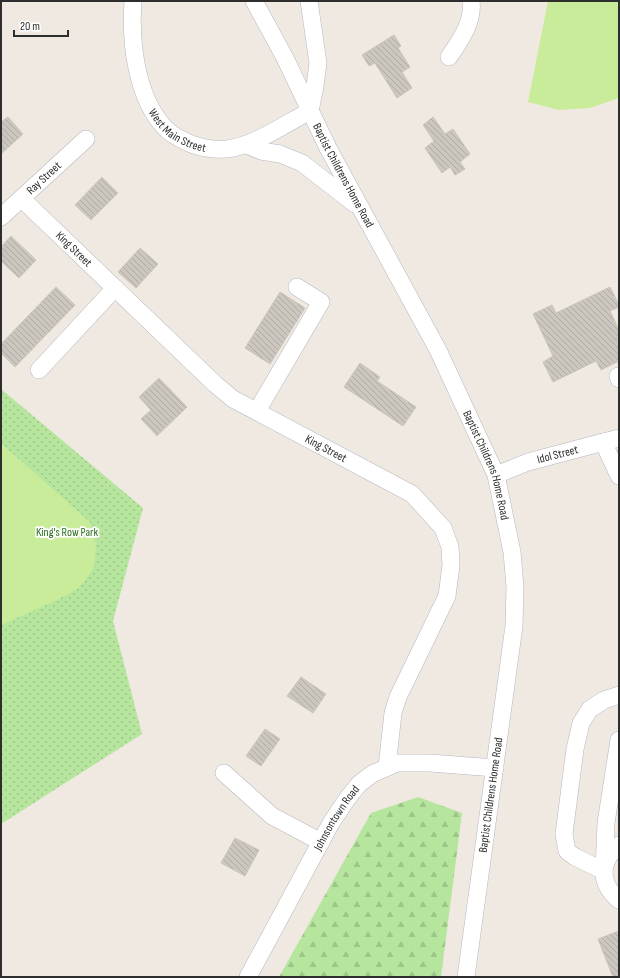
<svg xmlns="http://www.w3.org/2000/svg" width="620" height="978" font-family="'Sofia Sans Condensed',sans-serif">
  <style>
    .green { fill: url(#green-dots) }
    .forest { fill: url(#forest-firs) }
    .pitch { fill: #c9ec9a }
    .building { fill: url(#building-back-hatch); stroke: #cbc5ba }
    .lines { fill: none; stroke-linecap: round; stroke-linejoin: round }
    .minor-casing { stroke: #b4b7c1; stroke-width: 18 }
    .minor { stroke: #fff; stroke-width: 17 }
    .labels { text-anchor: middle; dominant-baseline: central; stroke-width: 3.5; stroke-linejoin: round; paint-order: stroke }
    .street-label { font-size: 12px; fill: #2e2e2e; stroke: #fff }
    .park-label { font-size: 12px; fill: #2c6e1b; stroke: #fff }
  </style>
  <defs>
    <pattern id="green-dots" width="8" height="8" patternUnits="userSpaceOnUse"><rect width="8" height="8" fill="#b6e59e"/><path d="M2 2h.1M6 6h.1" fill="none" stroke="#9dc588" stroke-width="1.8" stroke-linecap="round"/></pattern>
    <pattern id="forest-firs" width="22" height="20" patternUnits="userSpaceOnUse"><rect width="22" height="20" fill="#b6e59e"/><path d="M5 1l3.5 6h-7zM16 11l3.5 6h-7z" fill="#9dc588"/></pattern>
    <pattern id="building-back-hatch" width="6" height="6" patternUnits="userSpaceOnUse"><rect width="6" height="6" fill="#cbc7bf"/><path d="M-1 5l2 2M0 0l6 6M5-1l2 2" fill="none" stroke="#afaba4"/></pattern>
  </defs>
  <rect width="100%" height="100%" fill="#efe9e1"/>
  <path class="green" d="M1,389L143,508L113,621L142,734L1,824Z"/>
  <path class="forest" d="M418,797L462,813L441,977H279L371,813Z"/>
  <g class="pitch">
    <path d="M548,1H619V98L590,108L559,110L528,102Z"/>
    <path d="M1,443L90,522L96,545L94,568L79,588L55,601L1,625Z"/>
  </g>
  <g class="building">
    <path d="M394,35L401,46L398,48L410,67L402,72L412,88L397,98L375,63L369,66L362,55Z"/>
    <path d="M8,117L23,134L1,154V122Z"/>
    <path d="M433,117L445,134L453,129L470,154L460,162L465,169L455,175L450,167L442,173L425,148L434,141L423,125Z"/>
    <path d="M102,177L118,193L91,220L75,205Z"/>
    <path d="M11,236L36,260L19,278L1,261V247Z"/>
    <path d="M140,248L158,264L136,288L118,272Z"/>
    <path d="M56,287L75,305L15,367L1,353V344Z"/>
    <path d="M610,287L619,305V307L610,311L619,330V340L617,341L619,344V361L601,370L596,361L553,382L543,362L553,356L533,314L552,305L556,313Z"/>
    <path d="M280,292L305,308L270,364L245,348Z"/>
    <path d="M360,363L380,377L377,381L416,407L403,426L344,387Z"/>
    <path d="M159,378L187,407L157,436L141,419L151,410L139,397Z"/>
    <path d="M301,677L326,694L313,713L287,696Z"/>
    <path d="M265,729L280,739L261,766L246,756Z"/>
    <path d="M235,838L259,850L245,876L221,863Z"/>
    <path d="M619,931V977H613L598,939Z"/>
  </g>
  <g class="lines">
    <g class="minor-casing">
      <g id="minor">
        <path id="s1" d="M133,1C130,42 136,97 165,128C171,135 182,140 191,144C202,148 214,150 227,149C254,146 285,124 310,111"/>
        <path id="s2" d="M254,1L285,58L328,148L438,350L496,475L512,552L515,587L514,626L466,977"/>
        <path d="M309,1L318,63L315,86L310,111"/>
        <path d="M449,57C460,41 474,21 471,1"/>
        <path d="M247,145L261,151L280,154L302,163L355,204"/>
        <path id="s3" d="M22,199L215,384L233,399L412,494L443,528L450,547L451,565L447,596L398,697L393,713L387,767"/>
        <path id="s4" d="M1,217L86,139"/>
        <path d="M39,370L115,288"/>
        <path d="M618,376L619,379"/>
        <path d="M257,411L321,302L297,287"/>
        <path d="M603,442L619,476"/>
        <path id="s5" d="M496,475L528,462L619,438"/>
        <path d="M619,695L604,700L590,709L581,723L575,749L564,834L567,851L575,857L604,871L606,823L619,740"/>
        <path d="M224,773L272,816L321,842"/>
        <path d="M619,845C599,862 599,883 619,900"/>
        <path id="s6" d="M248,977L331,823L347,799L359,784L372,774L397,763H430L495,768"/>
      </g>
    </g>
    <use href="#minor" class="minor"/>
  </g>
  <g class="labels">
    <g class="street-label">
      <text stroke="none"><textPath href="#s1" startOffset="146">West Main Street</textPath></text>
      <text stroke="none"><textPath href="#s2" startOffset="196">Baptist Childrens Home Road</textPath></text>
      <text stroke="none"><textPath href="#s4" startOffset="58">Ray Street</textPath></text>
      <text stroke="none"><textPath href="#s3" startOffset="72">King Street</textPath></text>
      <text stroke="none"><textPath href="#s3" startOffset="396">King Street</textPath></text>
      <text stroke="none"><textPath href="#s5" startOffset="65">Idol Street</textPath></text>
      <text stroke="none"><textPath href="#s2" startOffset="520">Baptist Childrens Home Road</textPath></text>
      <text transform="translate(491 795) rotate(-82)">Baptist Childrens Home Road</text>
      <text stroke="none"><textPath href="#s6" startOffset="182">Johnsontown Road</textPath></text>
    </g>
    <g class="park-label">
      <text x="67" y="532">King's Row Park</text>
    </g>
  </g>
  <rect width="620" height="978" fill="none" stroke="#2e2e2e" stroke-width="4"/>
  <path d="M14 30v6h54v-6" fill="none" stroke="#2e2e2e" stroke-width="2"/>
  <text x="20" y="30" font-size="12" fill="#2e2e2e" stroke="#ffffff" stroke-width="3" paint-order="stroke">20 m</text>
</svg>
